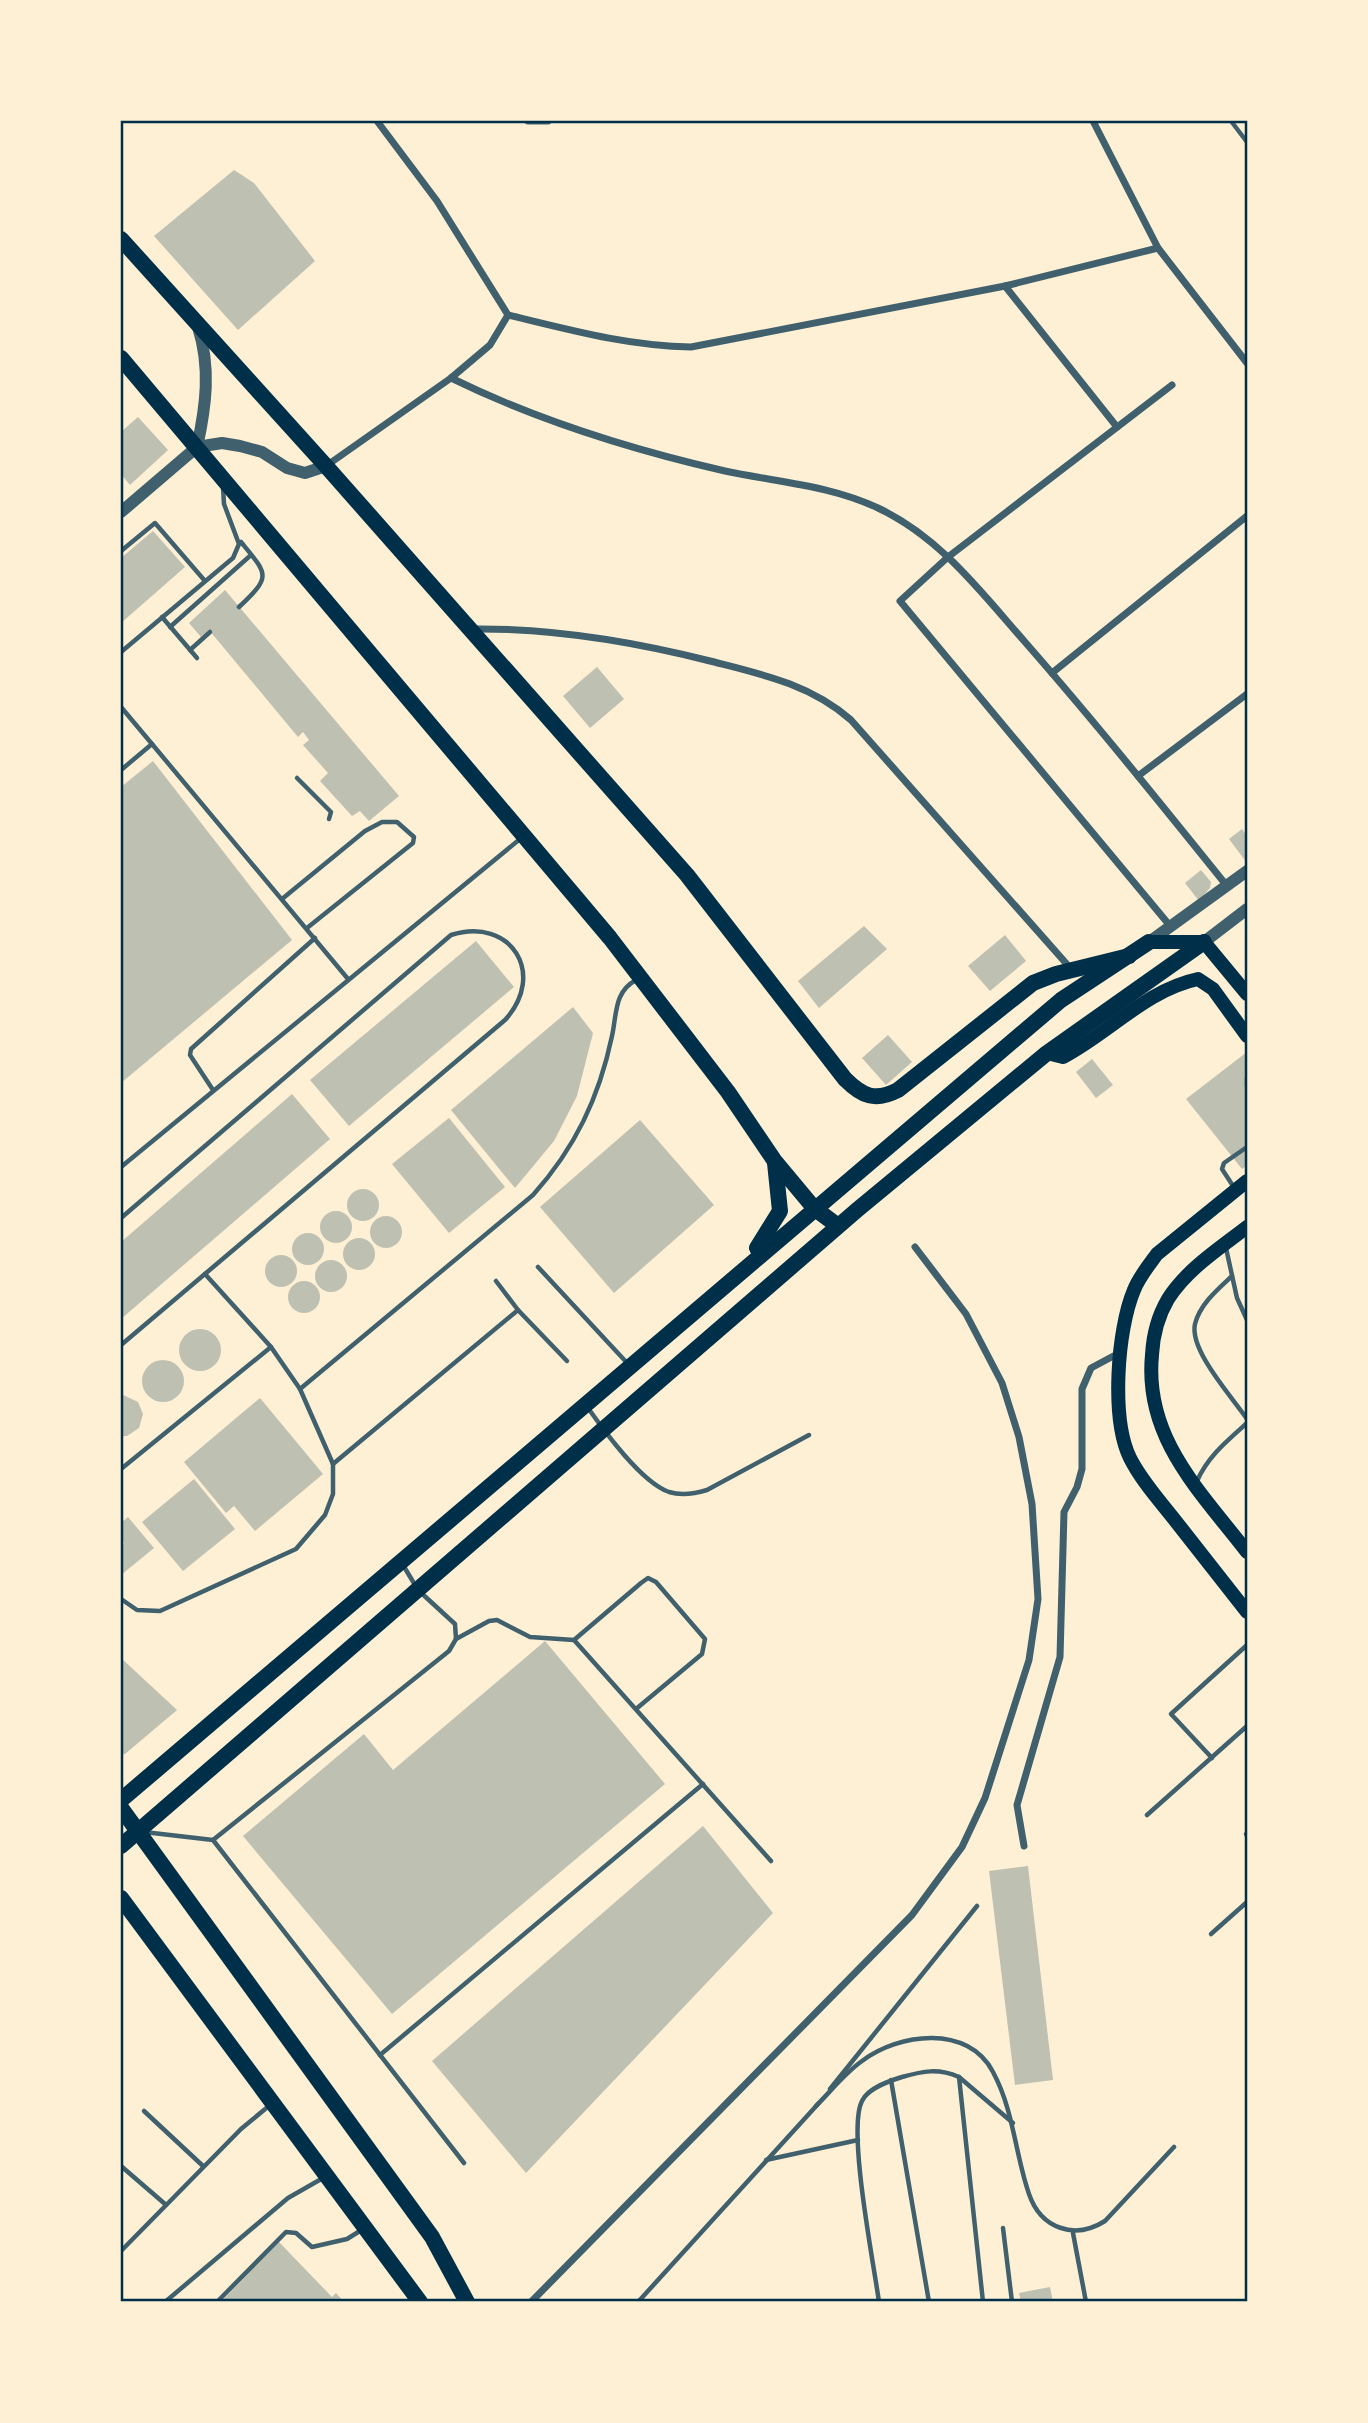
<svg xmlns="http://www.w3.org/2000/svg" width="1368" height="2423" font-family="Cabin,sans-serif">
  <style>
    .building { fill: #bec0b2 }
    .lines { fill: none; stroke-linecap: round; stroke-linejoin: round }
    .service { stroke: #3f606c; stroke-width: 4.5 }
    .minor { stroke: #3f606c; stroke-width: 7 }
    .tertiary { stroke: #3f606c; stroke-width: 12 }
    .secondary { stroke: #003049; stroke-width: 14 }
    .primary { stroke: #003049; stroke-width: 16 }
    .neatline { fill: none; stroke: #003049; stroke-width: 2.5 }
  </style>
  <rect width="100%" height="100%" fill="#fdf0d5"/>
  <g class="building">
    <path d="M234,170L254,183L315,261L238,330L154,236Z"/>
    <path d="M138,417L168,450L130,485L121,474V432Z"/>
    <path d="M153,531L185,567L121,623V558Z"/>
    <path d="M225,590L399,796L369,821L360,811L352,816L320,781L328,773L303,745L309,740L303,732L298,737L209,630L201,637L189,623Z"/>
    <path d="M597,667L624,699L590,728L563,696Z"/>
    <path d="M153,761L292,940L121,1083V787Z"/>
    <path d="M1242,829L1247,836V863L1229,839Z"/>
    <path d="M1201,870L1211,882L1210,888L1199,901L1185,883Z"/>
    <path d="M864,926L887,949L819,1008L798,981Z"/>
    <path d="M1005,935L1026,961L990,991L968,966Z"/>
    <path d="M476,941L514,987L349,1126L310,1080Z"/>
    <path d="M573,1007L593,1033L577,1096L554,1141L515,1188L451,1110Z"/>
    <path d="M888,1035L912,1062L886,1085L862,1058Z"/>
    <path d="M1247,1052V1165L1242,1169L1186,1099Z"/>
    <path d="M1092,1059L1113,1085L1096,1098L1076,1072Z"/>
    <path d="M292,1094L330,1139L121,1319V1242Z"/>
    <path d="M449,1118L505,1187L449,1233L392,1164Z"/>
    <path d="M640,1120L714,1205L614,1293L540,1207Z"/>
    <circle cx="363" cy="1205" r="16"/>
    <circle cx="336" cy="1227" r="16"/>
    <circle cx="386" cy="1232" r="16"/>
    <circle cx="308" cy="1249" r="16"/>
    <circle cx="359" cy="1254" r="16"/>
    <circle cx="281" cy="1271" r="16"/>
    <circle cx="331" cy="1276" r="16"/>
    <circle cx="304" cy="1297" r="16"/>
    <circle cx="200" cy="1350" r="21"/>
    <circle cx="163" cy="1381" r="21"/>
    <path d="M121,1394L138,1402L143,1414L139,1428L127,1436H121Z"/>
    <path d="M260,1398L323,1474L255,1531L234,1506L226,1513L184,1462Z"/>
    <path d="M194,1479L235,1529L183,1571L142,1522Z"/>
    <path d="M128,1517L154,1548L121,1575V1546L124,1543L121,1539V1523Z"/>
    <path d="M545,1641L665,1784L392,2014L243,1836L364,1734L393,1770Z"/>
    <path d="M121,1658L177,1710L125,1754H121Z"/>
    <path d="M703,1826L773,1913L526,2173L432,2061Z"/>
    <path d="M1028,1866L1053,2080L1015,2085L989,1871Z"/>
    <path d="M279,2242L332,2297L336,2293L344,2302H221Z"/>
    <path d="M1050,2287L1053,2302H1021L1019,2293Z"/>
  </g>
  <g class="lines">
    <g class="service">
      <path d="M1231,121L1247,142"/>
      <path d="M121,551L155,523L205,581"/>
      <path d="M239,607C272,576 268,575 241,542"/>
      <path d="M162,617L197,658"/>
      <path d="M170,627L251,555"/>
      <path d="M190,650L210,632"/>
      <path d="M121,652L233,558L239,544L224,504L223,487"/>
      <path d="M121,707L152,744L121,770"/>
      <path d="M152,744L348,979"/>
      <path d="M297,778L331,812L329,819"/>
      <path d="M282,899L365,831L382,822H397L414,837L413,843L307,928"/>
      <path d="M1247,1078V1086"/>
      <path d="M213,1090L190,1055L191,1049L315,938"/>
      <path d="M121,1167L520,839"/>
      <path d="M1235,1189L1222,1169L1224,1163L1247,1147"/>
      <path d="M121,1218L451,935C511,916 547,974 505,1020L121,1345"/>
      <path d="M1226,1248L1237,1298L1247,1320"/>
      <path d="M538,1267L629,1365"/>
      <path d="M1232,1276C1218,1289 1200,1304 1195,1324C1189,1350 1232,1397 1247,1419"/>
      <path d="M518,1310L567,1361"/>
      <path d="M300,1389L533,1195C575,1148 599,1098 612,1036C617,1013 614,992 636,980"/>
      <path d="M588,1408C605,1432 641,1482 669,1492C682,1496 694,1494 707,1490L809,1435"/>
      <path d="M333,1464L518,1310L496,1281"/>
      <path d="M121,1469L271,1347"/>
      <path d="M1197,1481C1208,1456 1227,1441 1247,1423"/>
      <path d="M121,1599L137,1610L160,1611L296,1549L325,1515L333,1494V1464L300,1389L271,1347L205,1274"/>
      <path d="M456,1639L489,1621L497,1620L530,1637L574,1640L771,1861"/>
      <path d="M574,1640L641,1583L648,1578L656,1582L705,1639L702,1654L636,1709"/>
      <path d="M1212,1758L1171,1714L1247,1645"/>
      <path d="M1147,1815L1247,1726"/>
      <path d="M144,1832L213,1840L449,1651L456,1639L455,1624L418,1590L403,1565"/>
      <path d="M1246,1834L1247,1836"/>
      <path d="M213,1840L464,2163"/>
      <path d="M1211,1934L1247,1902"/>
      <path d="M380,2055L703,1784"/>
      <path d="M959,2077L1013,2123"/>
      <path d="M891,2080L929,2302"/>
      <path d="M830,2089L977,1906"/>
      <path d="M816,2106C831,2091 845,2073 862,2061C899,2033 968,2024 993,2072C1014,2111 1015,2154 1029,2194C1041,2229 1075,2240 1105,2221L1174,2147"/>
      <path d="M144,2111L203,2166"/>
      <path d="M766,2160L858,2140"/>
      <path d="M121,2166L165,2204"/>
      <path d="M1003,2228L1012,2302"/>
      <path d="M1073,2233L1086,2302"/>
      <path d="M121,2251L241,2129L270,2105"/>
      <path d="M165,2302L288,2198L323,2178"/>
      <path d="M217,2302L286,2232L296,2233L312,2247L347,2239L363,2229"/>
      <path d="M638,2302L818,2104"/>
      <path d="M879,2302C874,2265 847,2129 862,2101C868,2088 889,2081 902,2077C923,2071 938,2068 959,2077L983,2302"/>
    </g>
    <g class="minor">
      <path d="M377,121L437,201L508,315"/>
      <path d="M528,121H548"/>
      <path d="M1093,121L1158,248L1247,363"/>
      <path d="M1005,286L1117,427"/>
      <path d="M508,315C570,330 628,346 691,347L1005,286L1158,248"/>
      <path d="M451,378C539,421 629,449 725,471C776,482 830,485 878,508C940,537 981,592 1025,642C1095,722 1161,804 1227,886"/>
      <path d="M326,466L451,378L490,345L508,315"/>
      <path d="M472,629C553,628 631,641 710,661C761,674 810,684 851,720L1072,970"/>
      <path d="M1052,673L1247,516"/>
      <path d="M1138,776L1247,694"/>
      <path d="M1171,927L900,601L948,557L1172,385"/>
      <path d="M1024,1846L1017,1805L1060,1657L1064,1512L1077,1487L1082,1469V1389L1091,1368L1121,1352"/>
      <path d="M531,2302L912,1915L962,1847L985,1798L1029,1660L1038,1599L1032,1504L1019,1437L1002,1383L966,1314L915,1247"/>
    </g>
    <g class="tertiary">
      <path d="M197,447C206,406 211,368 198,327"/>
      <path d="M121,512L197,447L222,443L240,446L262,452L287,468L305,473L326,466"/>
      <path d="M1149,942L1247,871"/>
      <path d="M1204,942L1247,909"/>
    </g>
    <g class="secondary">
      <path d="M1149,942H1204L1247,994"/>
      <path d="M1047,1053L1063,1057C1109,1033 1146,990 1198,979L1213,989L1247,1036"/>
      <path d="M1247,1181L1157,1254C1149,1265 1139,1277 1134,1290C1117,1330 1111,1419 1130,1458C1141,1480 1159,1500 1174,1519C1198,1550 1223,1581 1247,1612"/>
      <path d="M1247,1227C1220,1248 1187,1269 1168,1299C1158,1316 1153,1336 1152,1355C1144,1438 1200,1491 1247,1552"/>
    </g>
    <g class="primary">
      <path d="M121,239L326,466L687,875L845,1079C862,1096 875,1102 898,1090L1033,983L1056,974L1129,956"/>
      <path d="M121,358L610,938L728,1092L774,1160L814,1208L838,1226"/>
      <path d="M757,1248L780,1211L775,1163"/>
      <path d="M121,1800L1061,1000L1149,942"/>
      <path d="M121,1808L432,2237L467,2302"/>
      <path d="M121,1846L857,1210L1047,1053L1204,942"/>
      <path d="M121,1898L420,2302"/>
    </g>
  </g>
  <rect width="1368" height="2423" fill="none" stroke="#fdf0d5" stroke-width="245"/>
  <rect x="122" y="122" width="1124" height="2178" class="neatline"/>
</svg>
